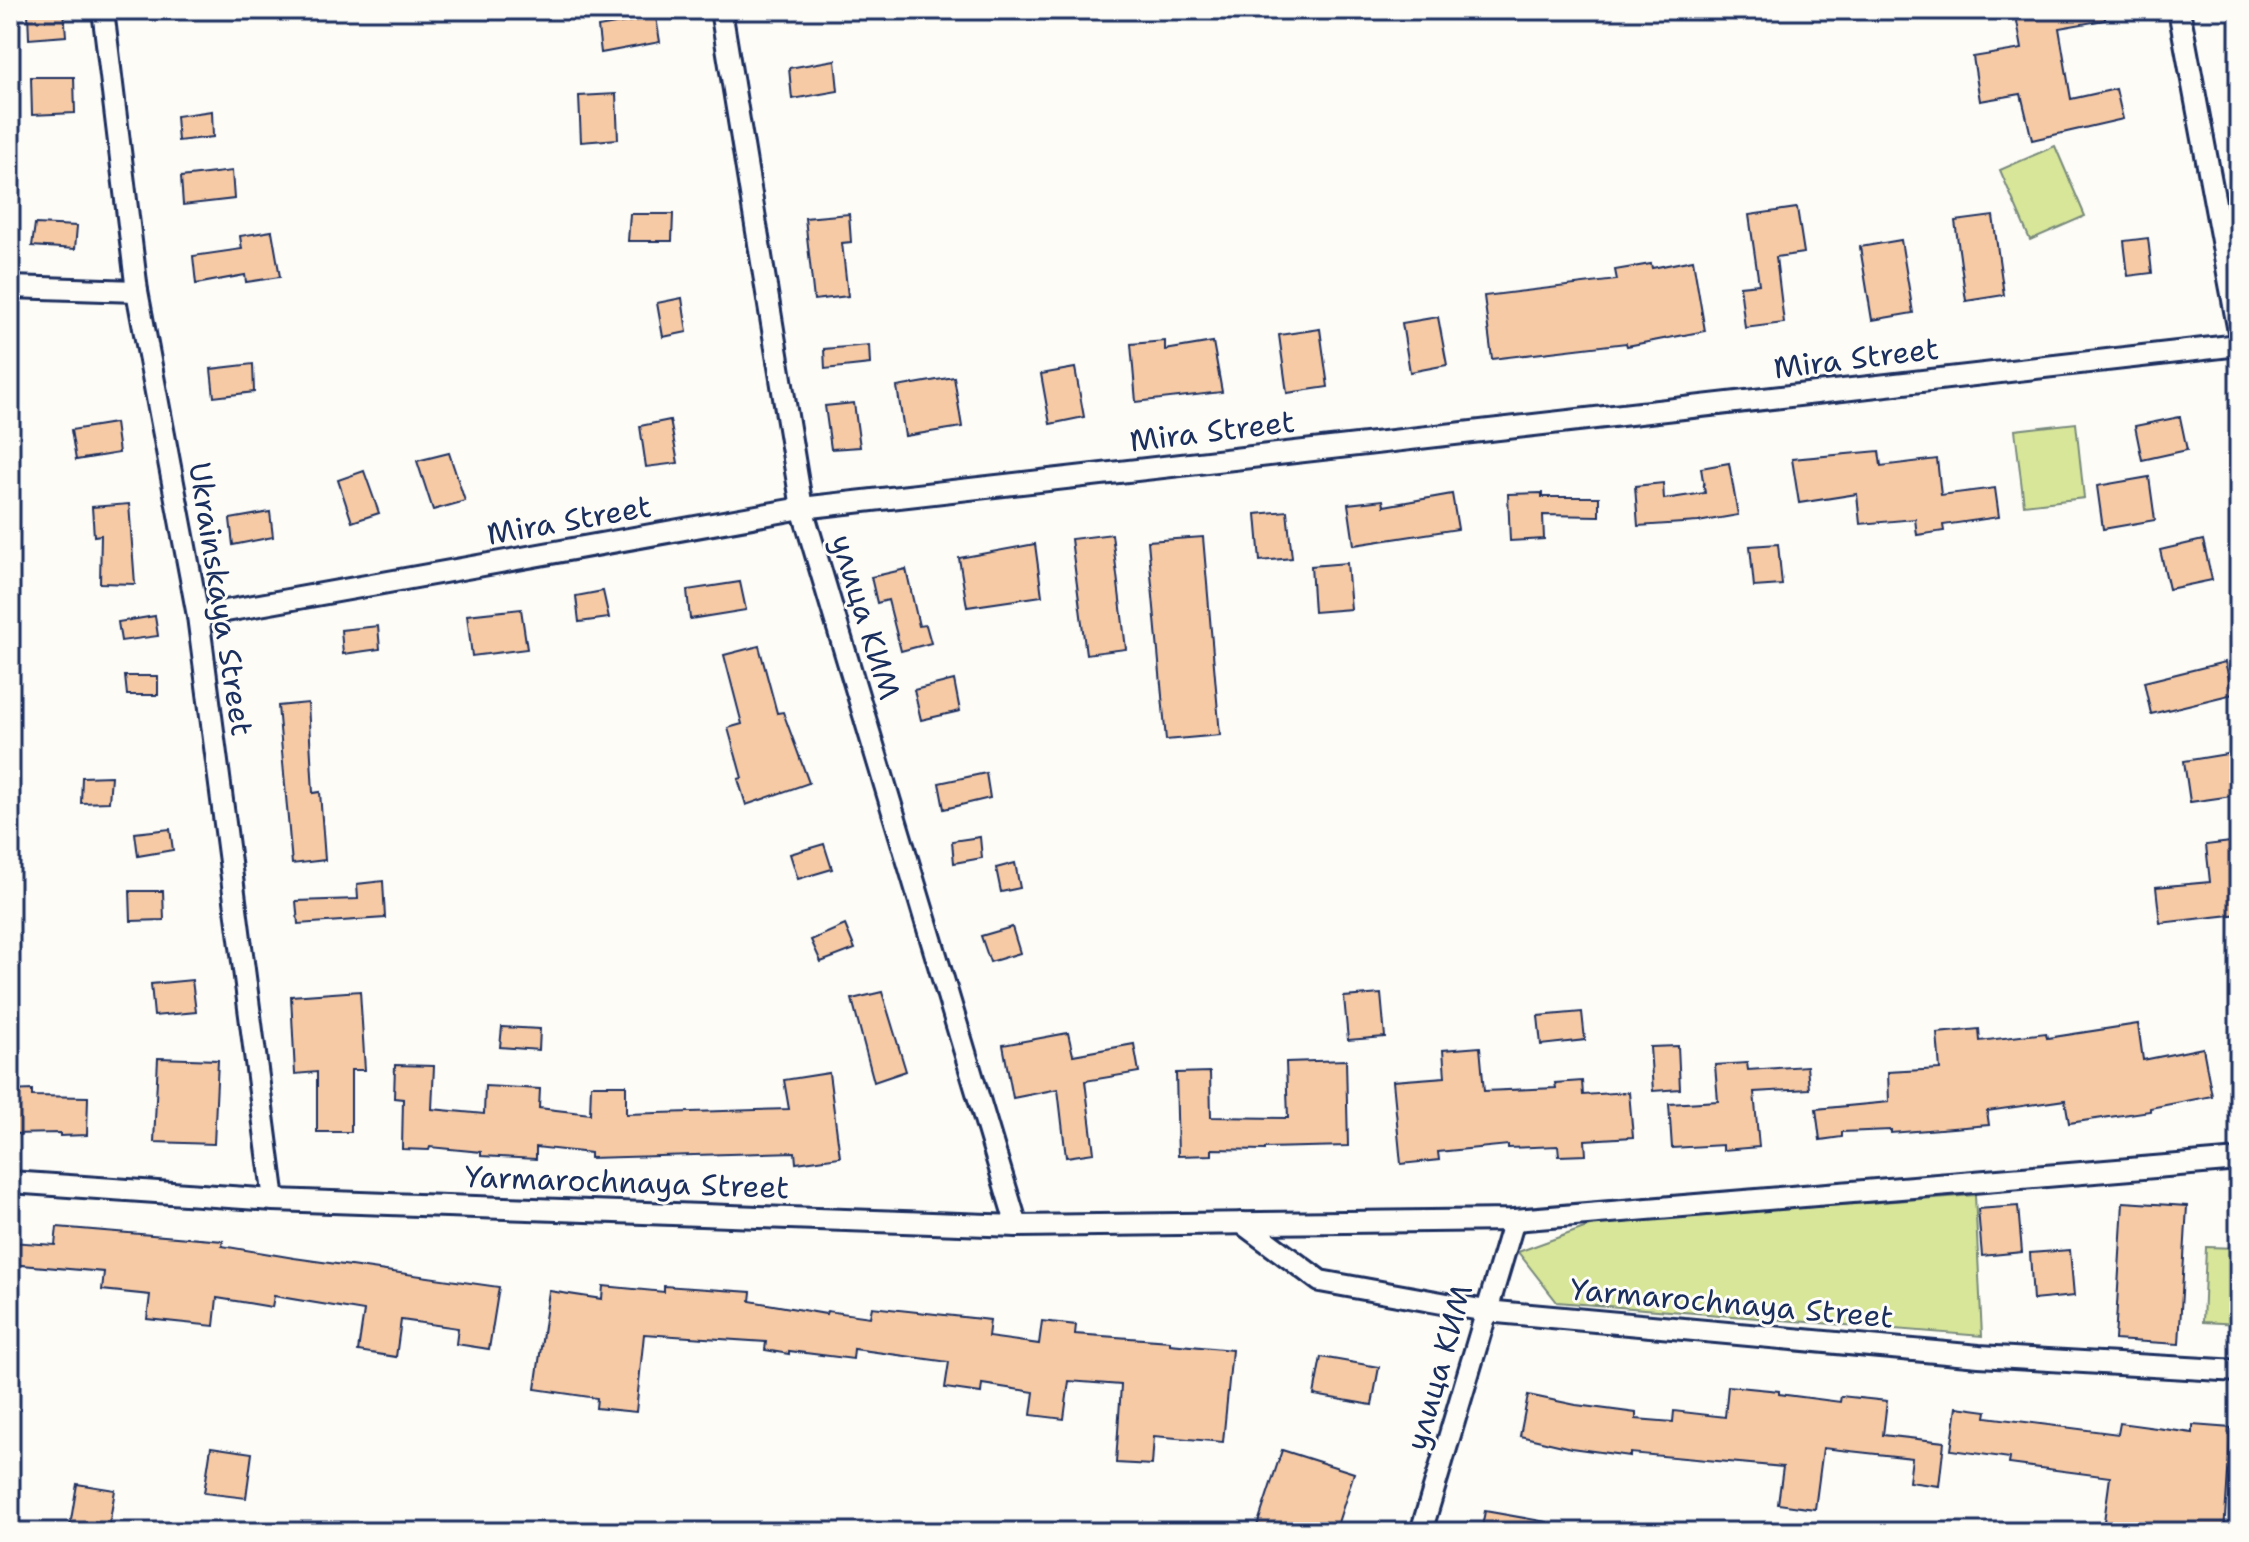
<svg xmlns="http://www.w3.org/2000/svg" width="2249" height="1542" font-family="'Shantell Sans',sans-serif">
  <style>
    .green { fill: #d7e699; stroke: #798a7c; stroke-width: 2 }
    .building { fill: #f6caa5; stroke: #1b2f5e; stroke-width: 2 }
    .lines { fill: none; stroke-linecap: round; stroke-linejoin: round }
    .street-casing { stroke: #1b2f5e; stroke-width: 26 }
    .street { stroke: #fdfcf7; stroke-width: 20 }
    .labels { text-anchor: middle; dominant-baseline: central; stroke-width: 6; stroke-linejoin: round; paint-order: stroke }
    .street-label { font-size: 30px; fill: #1b2f5e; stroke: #fdfcf7 }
  </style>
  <rect width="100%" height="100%" fill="#fdfcf7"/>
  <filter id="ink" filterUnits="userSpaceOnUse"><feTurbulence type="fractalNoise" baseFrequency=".0125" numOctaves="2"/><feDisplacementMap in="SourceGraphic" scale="16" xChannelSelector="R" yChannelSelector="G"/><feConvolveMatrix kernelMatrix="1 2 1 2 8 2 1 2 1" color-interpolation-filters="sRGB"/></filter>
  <g filter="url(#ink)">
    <g class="green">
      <path d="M2055,146L2085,216L2030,240L2000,170Z"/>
      <path d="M2076,423L2084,498L2024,505L2015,430Z"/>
      <path d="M1975,1195L1982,1336L1557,1302L1518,1252L1598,1223Z"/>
      <path d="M2206,1247L2239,1248V1324L2203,1322Z"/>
    </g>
    <g class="building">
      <path d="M64,10L66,36L29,39L28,12Z"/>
      <path d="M2015,10H2105V20L2059,28L2071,99L2116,89L2123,119L2032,140L2021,94L1980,101L1973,57L2022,49Z"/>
      <path d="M656,17L660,42L601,53L598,27Z"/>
      <path d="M835,60L838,91L792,99L789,68Z"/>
      <path d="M31,77H74L75,113L32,115Z"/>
      <path d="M616,94L618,139L581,142L579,96Z"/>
      <path d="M212,111L213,137L178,141L176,116Z"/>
      <path d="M232,171L234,199L183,205L181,177Z"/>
      <path d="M1797,208L1804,253L1776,257L1784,323L1745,328L1740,286L1759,284L1749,215Z"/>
      <path d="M630,214H673L672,241H628Z"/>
      <path d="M849,214L851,242L842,243L848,296L814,300L805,218Z"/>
      <path d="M1993,216L2004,295L1966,301L1955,221Z"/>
      <path d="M35,224L77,226L75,249L32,246Z"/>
      <path d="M272,231L280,277L246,282L245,275L196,284L193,256L242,249L240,236Z"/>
      <path d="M2148,238L2152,273L2128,276L2124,241Z"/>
      <path d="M1901,240L1913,313L1872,320L1860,247Z"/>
      <path d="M1693,260L1705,331L1627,346L1626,343L1492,359L1484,296L1617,280L1615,270L1651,264L1652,268Z"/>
      <path d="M682,298L687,332L663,337L657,303Z"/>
      <path d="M1438,317L1447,365L1410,372L1402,323Z"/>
      <path d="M1320,329L1328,387L1287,393L1279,335Z"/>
      <path d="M1165,341V350L1213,342L1222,392L1136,402L1131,344Z"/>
      <path d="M869,345L870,364L825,369L824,349Z"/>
      <path d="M253,364L254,392L214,397L211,369Z"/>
      <path d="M1075,368L1084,417L1050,424L1041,374Z"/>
      <path d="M954,377L962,427L905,436L897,387Z"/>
      <path d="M854,403L860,447L831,449L825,406Z"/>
      <path d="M2180,417L2187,450L2142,460L2135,426Z"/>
      <path d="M670,420L678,463L646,467L640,426Z"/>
      <path d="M115,423L119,453L76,460L71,430Z"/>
      <path d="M1879,451L1881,466L1937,459L1941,495L1995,488L1999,517L1943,525L1944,531L1917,535L1915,519L1860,524L1857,494L1799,503L1792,459Z"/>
      <path d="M449,453L465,501L433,510L417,461Z"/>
      <path d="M1729,463L1738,515L1698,522L1638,526L1635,486L1663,483L1664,499L1705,493L1701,468Z"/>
      <path d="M364,471L379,513L352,522L338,480Z"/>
      <path d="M2149,477L2155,520L2103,529L2097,486Z"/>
      <path d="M1542,493V497H1599V516L1543,515L1544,539L1510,541L1508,494Z"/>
      <path d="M1452,494L1458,529L1354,545L1348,504L1383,500L1384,506Z"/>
      <path d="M129,504L135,584L100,583L101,535L94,536L92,507Z"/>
      <path d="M1287,511L1292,558L1260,561L1256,514Z"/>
      <path d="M270,512L273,537L233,545L230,519Z"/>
      <path d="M1112,534L1126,649L1086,654L1071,539Z"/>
      <path d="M1203,537L1220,735L1166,740L1148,541Z"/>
      <path d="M2203,540L2212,580L2169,589L2160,550Z"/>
      <path d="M1035,544L1042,596L967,607L959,558Z"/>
      <path d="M1778,544L1782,585L1754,587L1750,546Z"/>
      <path d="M1347,563L1351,609L1314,612L1311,566Z"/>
      <path d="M906,569L919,626L926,625L931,643L901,651L888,600L877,603L871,577Z"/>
      <path d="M740,582L746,610L690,619L687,590Z"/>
      <path d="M603,591L609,618L579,622L576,596Z"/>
      <path d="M521,609L527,649L472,656L467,615Z"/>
      <path d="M155,616L158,636L121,641L118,622Z"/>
      <path d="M378,626L380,649L343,654L341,630Z"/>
      <path d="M759,646L777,713L783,712L809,783L746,805L738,779L742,778L728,728L742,724L724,655Z"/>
      <path d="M2225,662L2233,694L2151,714L2144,682Z"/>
      <path d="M125,676H158V695H127Z"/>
      <path d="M954,680L960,711L921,720L914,690Z"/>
      <path d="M308,703L313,793L320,792L325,860L292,864L278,706Z"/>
      <path d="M2239,752V795L2190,802L2184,761Z"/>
      <path d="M986,773L990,798L944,809L939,783Z"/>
      <path d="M111,776L109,802L81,803L82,777Z"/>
      <path d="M170,829L173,850L138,856L135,833Z"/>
      <path d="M980,837L982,858L954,863L952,841Z"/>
      <path d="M2239,841V914L2160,923L2156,887L2210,882L2206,845Z"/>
      <path d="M824,844L832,869L798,879L790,854Z"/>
      <path d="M1015,863L1020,888L1001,892L996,868Z"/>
      <path d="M383,881L385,918L298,924L296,901L358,899L357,884Z"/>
      <path d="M130,891H163L164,920L131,921Z"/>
      <path d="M845,925L855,949L821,962L811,940Z"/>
      <path d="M1012,927L1020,953L990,962L981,936Z"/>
      <path d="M192,980L196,1012L154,1016L151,984Z"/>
      <path d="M360,991L365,1070H351V1132H317V1072L295,1074L291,996Z"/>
      <path d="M882,992L906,1071L874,1082L852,999Z"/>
      <path d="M1381,994L1385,1037L1348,1040L1344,997Z"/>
      <path d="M1582,1012L1585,1040L1541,1045L1538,1016Z"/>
      <path d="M2138,1024L2143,1060L2203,1048L2212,1096L2150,1108V1111L2069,1123L2065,1100L1987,1111L1989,1125L1891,1133V1130L1842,1132V1137L1820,1140L1816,1109L1889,1102L1888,1072L1940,1069L1937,1033L1979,1029L1980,1041L2046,1033L2047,1038Z"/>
      <path d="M502,1027L540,1029L539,1050L500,1047Z"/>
      <path d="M1068,1033L1073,1055L1134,1044L1139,1072L1085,1081L1094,1153L1066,1157L1058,1089L1013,1098L1003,1045Z"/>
      <path d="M1678,1046L1680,1089L1653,1091L1650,1047Z"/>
      <path d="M1480,1047L1484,1091L1556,1088L1555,1083L1582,1081L1583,1095L1629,1092L1633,1137L1585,1140L1586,1155L1559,1156L1558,1146L1508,1148V1145L1438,1152L1439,1160L1401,1164L1393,1081L1445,1077L1443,1050Z"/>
      <path d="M158,1058L218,1060L214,1144L154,1142Z"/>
      <path d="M1346,1060L1348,1146L1265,1148V1150L1212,1149V1155L1178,1156L1176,1073L1210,1072L1211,1117L1288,1118L1286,1062Z"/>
      <path d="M1747,1063L1748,1070L1807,1066L1809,1089L1754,1092L1759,1147L1723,1150V1145L1672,1148L1669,1104L1718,1101L1715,1065Z"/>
      <path d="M395,1065L434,1066L432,1109L484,1114L485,1086L540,1089L539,1108L590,1114L591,1085H626V1114L789,1109L784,1080L829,1073L840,1157L796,1163L795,1152L590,1158V1153L536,1147V1159L481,1156V1152L430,1147L429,1150L402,1149L403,1099L394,1098Z"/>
      <path d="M32,1090V1096L88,1097L87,1135L60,1136V1133L10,1134V1091Z"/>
      <path d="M2123,1202L2187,1206L2179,1344L2115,1340Z"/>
      <path d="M2018,1206L2022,1252L1982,1256L1978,1209Z"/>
      <path d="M57,1227L223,1241L222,1246L294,1258L499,1287L489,1349L456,1344L458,1328L401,1320L396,1357L358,1351L364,1311L274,1296L272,1307L217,1298L214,1326L147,1319L150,1295L102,1290L104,1272L10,1264V1242L55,1245Z"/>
      <path d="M2070,1250L2074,1296L2033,1300L2030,1253Z"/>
      <path d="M603,1286L664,1292V1286L751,1292L750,1301L826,1314L827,1311L870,1317L872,1307L990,1320L988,1337L1039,1344L1042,1321L1076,1325L1075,1334L1170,1341V1344L1232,1350L1223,1442L1154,1436L1152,1465L1116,1463L1121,1385L1069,1381L1064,1419L1031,1415L1034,1392L982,1384L981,1393L945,1388L949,1362L854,1349L853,1359L789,1351V1354L765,1350L766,1342L644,1334L636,1412L596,1408L597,1398L535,1389L549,1291L602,1299Z"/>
      <path d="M1321,1357L1379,1367L1372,1405L1314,1395Z"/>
      <path d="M1728,1386L1779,1391V1394L1840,1402L1841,1396L1887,1401L1883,1435L1944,1442L1939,1486L1909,1482L1912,1458L1823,1448L1815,1509L1778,1504L1783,1467L1630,1453V1456L1571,1448L1520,1436L1528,1395L1576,1405L1636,1413V1419L1673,1422L1674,1411L1725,1417Z"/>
      <path d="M1957,1407L1987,1411L1986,1417L2118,1434L2120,1423L2193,1433V1425L2231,1428L2224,1532H2126L2103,1529L2110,1477L2009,1464L2010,1458L1951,1450Z"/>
      <path d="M211,1447L252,1453L246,1498L204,1493Z"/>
      <path d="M1282,1450L1354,1473L1335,1532H1255Z"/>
      <path d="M77,1484L115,1490L108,1532H69Z"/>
      <path d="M1485,1511L1547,1522L1546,1532H1481Z"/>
    </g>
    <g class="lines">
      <g class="street-casing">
        <g id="street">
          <path d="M103,10L137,291L198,616L274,1200"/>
          <path d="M721,10L802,508L1017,1226"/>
          <path d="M2179,10L2239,332"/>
          <path d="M10,287L137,291"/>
          <path d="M198,616L802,508L2239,345"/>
          <path d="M10,1182L274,1200L1017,1226L1514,1220L2239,1160"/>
          <path d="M1242,1223L1320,1281L1486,1311L1979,1356L2239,1371"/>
          <path d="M1421,1532L1514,1220"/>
        </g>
      </g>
      <use href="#street" class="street"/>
    </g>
  </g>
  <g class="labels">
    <g class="street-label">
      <text transform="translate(1856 358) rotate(-7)">Mira Street</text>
      <text transform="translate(1212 431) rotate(-7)">Mira Street</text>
      <text transform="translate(569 520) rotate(-10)">Mira Street</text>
      <text transform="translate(221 599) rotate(81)">Ukrainskaya Street</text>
      <text transform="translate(866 617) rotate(73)">улица КИМ</text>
      <text transform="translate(627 1182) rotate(2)">Yarmarochnaya Street</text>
      <text transform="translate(1732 1303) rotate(5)">Yarmarochnaya Street</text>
      <text transform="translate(1439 1367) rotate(-74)">улица КИМ</text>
    </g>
  </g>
  <rect width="2249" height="1542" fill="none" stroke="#fdfcf7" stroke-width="40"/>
  <rect x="20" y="20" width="2209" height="1502" fill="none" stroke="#1b2f5e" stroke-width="3" filter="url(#ink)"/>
</svg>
